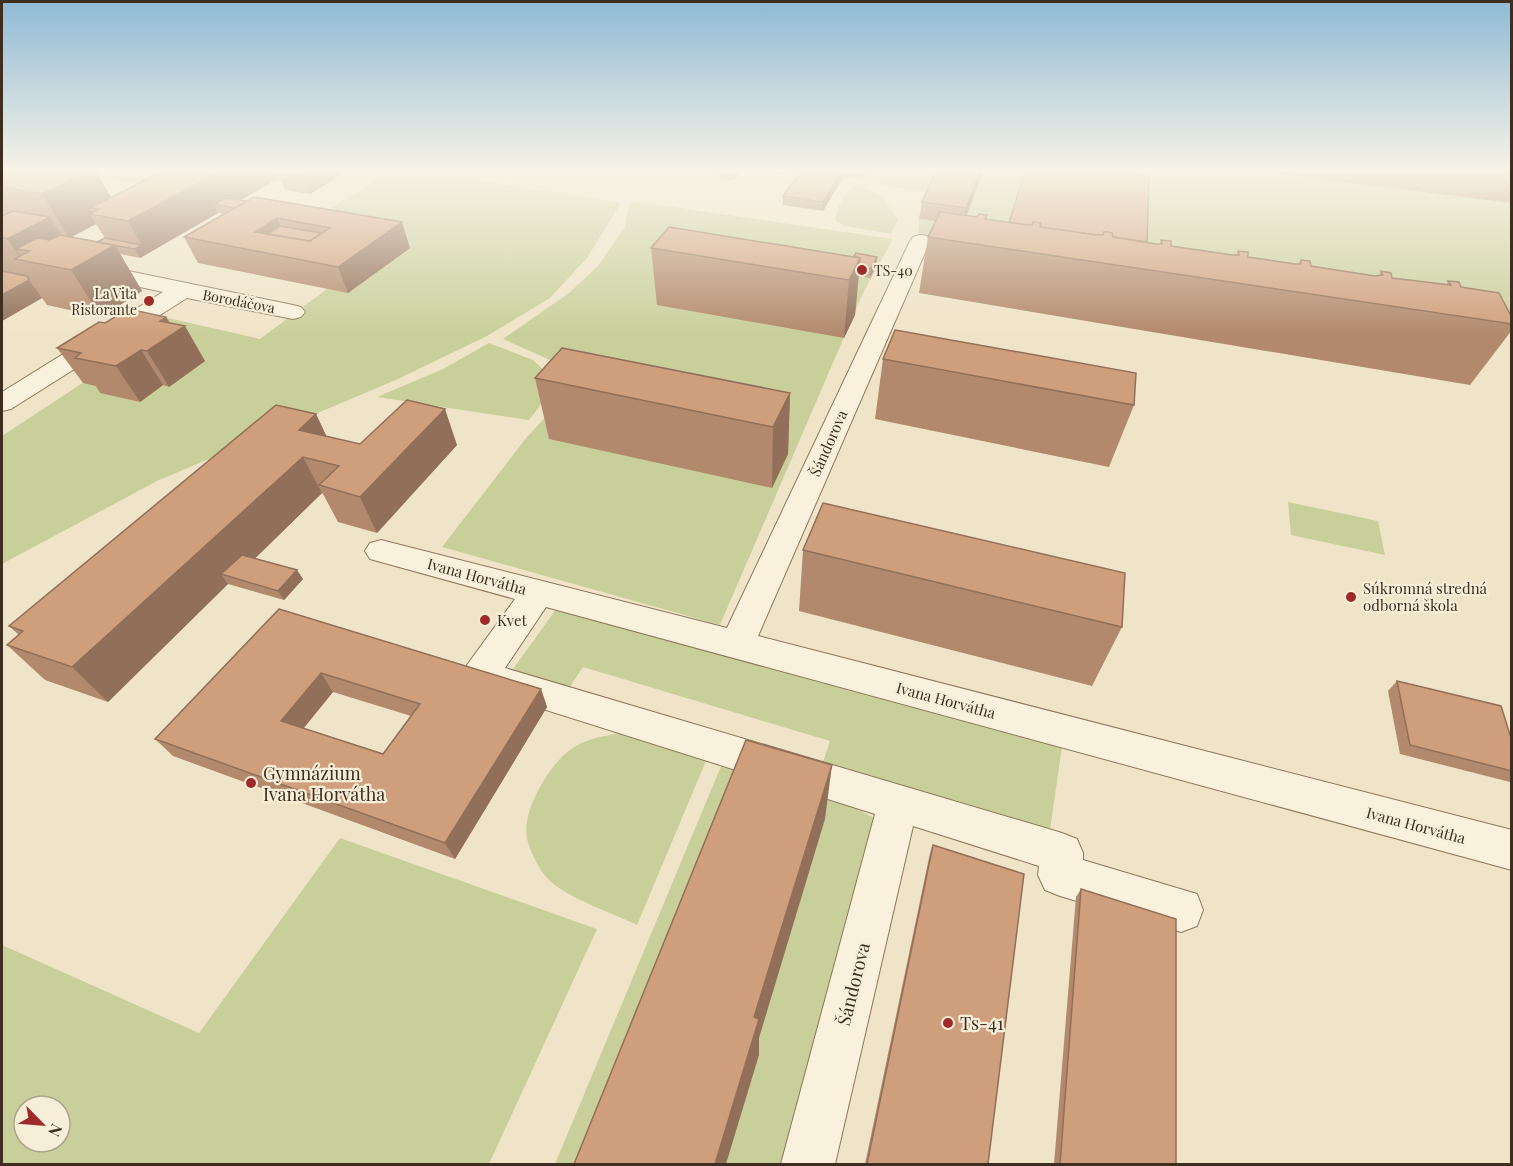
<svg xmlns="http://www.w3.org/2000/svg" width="1513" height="1166" font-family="'Playfair Display',serif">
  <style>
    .green { fill: #c9cf9b; fill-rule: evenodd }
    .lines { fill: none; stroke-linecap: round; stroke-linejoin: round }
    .minor-casing { stroke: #8d765c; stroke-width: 2 }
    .minor { fill: #faf1dc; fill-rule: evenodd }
    .wall { fill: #b2896c; fill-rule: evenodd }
    .shaded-wall { fill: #916f58 }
    .building { fill: #cf9f7d; stroke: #916f58; stroke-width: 1.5; fill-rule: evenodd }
    .poi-dot { fill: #9e2a2b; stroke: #f7eed8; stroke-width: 2 }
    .labels { text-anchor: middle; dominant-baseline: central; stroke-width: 4.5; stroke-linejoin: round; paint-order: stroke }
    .far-poi-label { font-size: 14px; fill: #3d2e20; stroke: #f7eed8; text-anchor: start }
    .far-street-label { font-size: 14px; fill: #3d2e20; stroke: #f7eed8 }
    .street-label { font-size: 15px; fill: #3d2e20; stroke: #f7eed8 }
    .poi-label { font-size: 15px; fill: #3d2e20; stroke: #f7eed8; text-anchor: start }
    .near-poi-label { font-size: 18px; fill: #3d2e20; stroke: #f7eed8; text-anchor: start }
    .near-street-label { font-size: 18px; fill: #3d2e20; stroke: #f7eed8 }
  </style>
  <rect width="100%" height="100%" fill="#f0e4c8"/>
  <g class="green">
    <path d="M66,171H244L200,195Z"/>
    <path d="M392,171H417L621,203L587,258L550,298L487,336L398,379L157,481L2,564V436L122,357L168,318L260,339L327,289L298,228Z"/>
    <path d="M880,171H941L931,192L883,186L877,176Z"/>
    <path d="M983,171H1025L1007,232L918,238L919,219L963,225Z"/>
    <path d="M1047,171H1255L1511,203V330L1142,274Z"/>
    <path d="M854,187C877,187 886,202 898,220L891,234L845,226L836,221C834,212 846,191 854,187Z"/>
    <path d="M637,202L893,239L863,293L720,625L442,547L527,437L565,396L567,377L550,360L503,339L569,293L598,266L625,227L629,204Z"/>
    <path d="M489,343L533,360L553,379L539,407L529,420L377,397L443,369Z"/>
    <path d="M1288,502L1378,521L1385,555L1291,535Z"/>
    <path d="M557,608L1062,747L1050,830L823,762L830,741L583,667L569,688L513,669Z"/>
    <path d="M622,733L708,756L637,925C614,914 563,896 547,878C539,869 529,850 527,838C521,811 551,761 574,747C587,739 606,735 622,733Z"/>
    <path d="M724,759L815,786L879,821L791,1164H555Z"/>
    <path d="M340,838L597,929L489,1164H2V945L199,1033ZM24,1106H60V1142H24Z"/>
  </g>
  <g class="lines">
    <g class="minor-casing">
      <g id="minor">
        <path d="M920,235L970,243L977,245L981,249L977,253L970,255L927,248L758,636L1512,830V870L546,607L505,668L1062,833L1077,839L1083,853V860L1197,894L1203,910L1197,926L1181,932L1060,896L1045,890L1038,875L1039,866L913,826L835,1164H781L875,814L467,685L462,675L467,665L515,599L370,559L365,551L370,543L381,540L727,628L910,241L913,237Z"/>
        <path d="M2,245L293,305L301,307L305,312L301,317L293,319L187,298L11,409L2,411V392L163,292L2,257Z"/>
      </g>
    </g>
    <use href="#minor" class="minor"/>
  </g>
  <g class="wall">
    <path d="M2,171H96L111,198L163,171H347L310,194L285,190L281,180L277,179L241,200L410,248L348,293L198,263L184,237L224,214L218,213L140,258L120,254L142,291L101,317L47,305L42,298L2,321ZM96,224L105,238L97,242L72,237Z"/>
    <path d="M505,171H529L525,174Z"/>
    <path d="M717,171H738V177L731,180H721L717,176Z"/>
    <path d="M761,171H788L785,175Z"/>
    <path d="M791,171H868L862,180L843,177L823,211L783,205V196L800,173Z"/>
    <path d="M936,171H983L966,216L1147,243L1160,244L1161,240L1171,246L1237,255L1238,251L1248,257L1295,264H1298L1301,260L1311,266L1375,276L1379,275L1381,271L1392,278L1446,285L1448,281L1461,287L1512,318V330L1470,385L919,293L928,237L935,221L919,219L922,202Z"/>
    <path d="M1257,171H1512V203L1293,176Z"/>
    <path d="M651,248L876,266L870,278L859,276L855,315L844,338L657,305Z"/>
    <path d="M166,317L170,323L205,361L169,387L163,385L140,402L100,393L96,386L83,383L57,348L105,323Z"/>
    <path d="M883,359L1134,405L1109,467L875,419Z"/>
    <path d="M535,378L790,393L788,454L772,488L549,439Z"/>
    <path d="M316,414L326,436L360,444L457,445L377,533L338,522L323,494L322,493L255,558L303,579L284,600L228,584L108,702L45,680L7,645L19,635L9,626Z"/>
    <path d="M803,550L1122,627L1092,686L799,611Z"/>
    <path d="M279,609L541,689L547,707L455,859L173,756L155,739ZM333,692L411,716L383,754L303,728Z"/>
    <path d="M1397,681L1512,741V780L1510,782L1400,754L1388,691Z"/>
    <path d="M933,845L988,1164H865L930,853Z"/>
    <path d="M1081,889L1176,1164H1054L1076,897Z"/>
  </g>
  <g class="shaded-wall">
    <path d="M90,171H96L119,212L90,208L94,215L90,214L96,224L69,238L42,194Z"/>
    <path d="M221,171H274L277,179L229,207L214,204L218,213L140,258L135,249L142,245L128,221Z"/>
    <path d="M301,171H347L310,194Z"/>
    <path d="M732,171H738V177L731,180V172Z"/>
    <path d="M843,171H844L843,177L823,211V202Z"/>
    <path d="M863,171H868L862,180L863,172Z"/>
    <path d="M980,171H983L963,225L966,208Z"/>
    <path d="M50,217L80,265L115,245L142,291L101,317L71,270L29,251L16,249L24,260H22L7,238Z"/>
    <path d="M277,218L288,244L255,232Z"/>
    <path d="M402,222L410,248L348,293L338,267Z"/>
    <path d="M877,257L876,266L870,278L871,269Z"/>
    <path d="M860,258L855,315L844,338L849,280Z"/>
    <path d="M29,280L42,298L2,321V295Z"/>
    <path d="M166,317L175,332L185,326L205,361L169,387L147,351L160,321Z"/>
    <path d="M141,350L163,385L140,402L116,366Z"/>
    <path d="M790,393L788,454L772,488L773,427Z"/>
    <path d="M445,409L457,445L377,533L360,497Z"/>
    <path d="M316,414L333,450L299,430Z"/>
    <path d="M303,457L322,493L235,578L221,574L228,584L108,702L72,667Z"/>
    <path d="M297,570L303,579L284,600L278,591Z"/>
    <path d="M321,673L333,692L295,739L281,721Z"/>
    <path d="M541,689L547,707L455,859L445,843Z"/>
    <path d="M832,765L825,819L759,1038V1055L726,1164H715L754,1017Z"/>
  </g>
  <g class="building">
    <path d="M2,171H90L42,194L2,187Z"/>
    <path d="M163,171H221L128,221L90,214L99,209L90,208Z"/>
    <path d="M801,171H843L823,202L783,196Z"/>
    <path d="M936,171H980L966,208L922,202Z"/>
    <path d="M1025,171H1115L1149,176L1147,242L1113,237L1112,233L1108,232H1104L1103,235H1096L1040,227L1041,223L1033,222L1032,225L1009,223Z"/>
    <path d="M254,197L402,222L338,267L184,237ZM277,218L330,228L310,241L255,232Z"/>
    <path d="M226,198L247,201L235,208L214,204Z"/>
    <path d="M13,211L50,217L7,239L2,237V216Z"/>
    <path d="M940,212L977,217L979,214L987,215L985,219L1026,225H1032L1033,222L1041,223L1040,227L1096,235H1103L1104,232H1108L1112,233L1113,237L1156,244H1162L1161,240L1171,241V246L1232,255H1239L1238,251L1248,252V257L1295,264H1301V260L1310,261L1311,266L1375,276L1383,275L1381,271L1391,273L1392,278L1409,280L1451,285L1448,281L1459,282L1461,287L1499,293L1512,318V324L928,237Z"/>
    <path d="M280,226L321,233L310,241L268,234Z"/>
    <path d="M669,227L860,258L849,280L651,248Z"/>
    <path d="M60,235L115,245L71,270L15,259L29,251L16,249L37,238L49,240Z"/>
    <path d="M105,238L142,245L135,249L97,242Z"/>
    <path d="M856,253L877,257L871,269L859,267L860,258L854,256Z"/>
    <path d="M2,271L27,276L29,280L2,295Z"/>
    <path d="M128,309L166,317L160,321L185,326L147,351L141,350L116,366L75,358L81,353L57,348L99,322L105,323Z"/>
    <path d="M895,330L1136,373L1134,405L883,359Z"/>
    <path d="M562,348L790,393L773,427L535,378Z"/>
    <path d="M407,400L445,409L360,497L319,485L339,466L303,457L72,667L7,645L23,631L9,626L276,405L316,414L299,430L360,444Z"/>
    <path d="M823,503L1125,573L1122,627L803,550Z"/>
    <path d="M242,555L297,570L278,591L221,574Z"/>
    <path d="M279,609L541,689L445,843L155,739ZM321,673L420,704L383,754L281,721Z"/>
    <path d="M1397,681L1501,706L1512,741V771L1410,745Z"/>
    <path d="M746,740L832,765L754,1017L759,1019L715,1164H574Z"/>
    <path d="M933,845L1024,874L988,1164H867Z"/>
    <path d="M1081,889L1176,919V1164H1060Z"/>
  </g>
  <linearGradient id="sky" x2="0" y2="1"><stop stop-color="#8fbad6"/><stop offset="0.51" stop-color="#f8f3e6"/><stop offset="1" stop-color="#f8f3e6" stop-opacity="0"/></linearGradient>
  <rect width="1513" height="335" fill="url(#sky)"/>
  <g class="poi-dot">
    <circle cx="862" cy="270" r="6"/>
    <circle cx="149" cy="301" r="6"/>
    <circle cx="1351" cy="597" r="6"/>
    <circle cx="485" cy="620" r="6"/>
    <circle cx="251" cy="783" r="6"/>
    <circle cx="948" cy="1023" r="6"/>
  </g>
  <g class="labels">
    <g class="far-poi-label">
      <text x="874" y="270">TS-40</text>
      <text x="137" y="293" text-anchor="end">La Vita<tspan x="137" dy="16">Ristorante</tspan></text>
    </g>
    <g class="far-street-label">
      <text transform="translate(239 301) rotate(11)">Borodáčova</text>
    </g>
    <g class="street-label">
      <text transform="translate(828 443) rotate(-66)">Šándorova</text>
      <text transform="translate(477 576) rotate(15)">Ivana Horvátha</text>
      <text transform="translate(946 700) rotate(15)">Ivana Horvátha</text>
      <text transform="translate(1416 825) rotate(15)">Ivana Horvátha</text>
    </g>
    <g class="poi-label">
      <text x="1363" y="588">Súkromná stredná<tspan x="1363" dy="17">odborná škola</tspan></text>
      <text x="497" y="620">Kvet</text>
    </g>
    <g class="near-poi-label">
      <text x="263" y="773">Gymnázium<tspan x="263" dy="21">Ivana Horvátha</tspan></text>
      <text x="960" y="1023">Ts-41</text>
    </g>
    <g class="near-street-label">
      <text transform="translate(853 984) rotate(-76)">Šándorova</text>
    </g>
  </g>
  <rect width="1513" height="1166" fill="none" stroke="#3d2e20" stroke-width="6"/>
  <g transform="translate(42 1124) rotate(115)"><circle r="28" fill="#f7eed8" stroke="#ada18e" stroke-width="1.5"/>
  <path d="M0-4.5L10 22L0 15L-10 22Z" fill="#9e2a2b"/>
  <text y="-9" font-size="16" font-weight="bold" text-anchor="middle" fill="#3d2e20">N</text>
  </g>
</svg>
